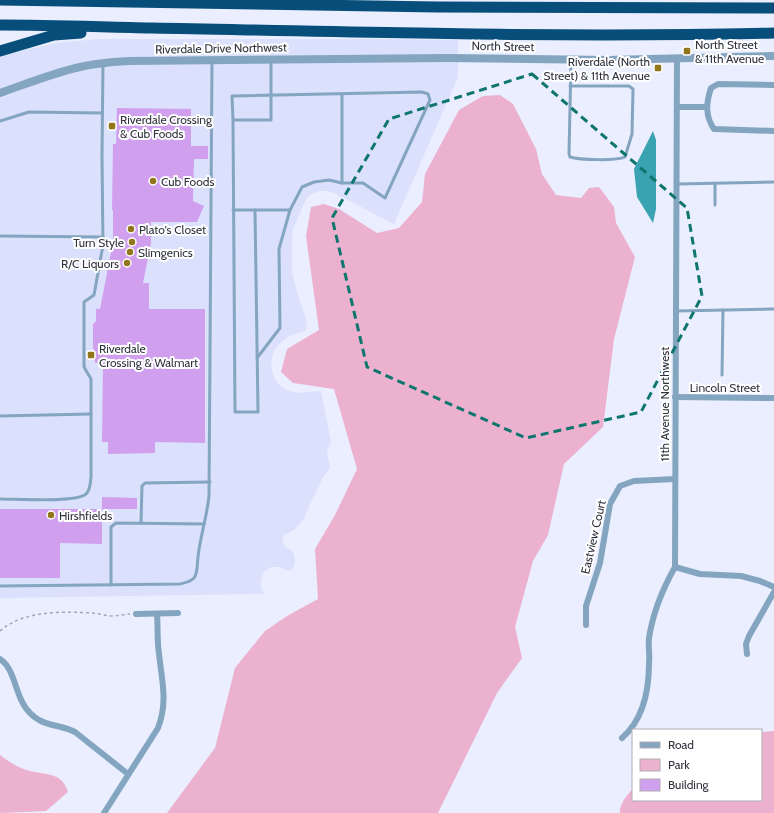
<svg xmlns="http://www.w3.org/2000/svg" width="774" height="813" font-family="Cabin,sans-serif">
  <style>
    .built { fill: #dbe0fd }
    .green { fill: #edb1d0 }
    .water { fill: #3aa3b2 }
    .building { fill: #d0a0ee }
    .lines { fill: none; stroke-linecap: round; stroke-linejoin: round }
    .path { stroke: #a3a7b5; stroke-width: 1.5; stroke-dasharray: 3 3; stroke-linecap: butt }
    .service { stroke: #84a5c0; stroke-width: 3 }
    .minor { stroke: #84a5c0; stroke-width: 6 }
    .tertiary { stroke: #84a5c0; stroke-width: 8 }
    .motorway { stroke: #074f7a; stroke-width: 11 }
    .marked { fill: none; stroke: #0f766e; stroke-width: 3; stroke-dasharray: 8 5; stroke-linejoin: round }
    .poi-dot { fill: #92761c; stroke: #fff; stroke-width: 1.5 }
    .labels { text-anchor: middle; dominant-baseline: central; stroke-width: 4; stroke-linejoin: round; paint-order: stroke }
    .poi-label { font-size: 12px; fill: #31333e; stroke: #fff; text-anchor: start }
    .street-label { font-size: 12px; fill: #31333e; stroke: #fff }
  </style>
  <rect width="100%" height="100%" fill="#eaeeff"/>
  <path class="built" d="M98,39H393L458,40V77L394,224L336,194L328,191H320L312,194L306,199L293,229L292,238V272L297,293L306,319L307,327L305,331L289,336L281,342L274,351L271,362L273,375L278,384L286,390L297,393L321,391L331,442L327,451L330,468L323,477L303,520L294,530L284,535L282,542L287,548L293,552L295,561L293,568L288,571L280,567H271L264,572L261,580V588L264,594L0,598V56L56,43Z"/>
  <g class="green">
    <path d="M500,95L513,104L536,149L542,174L556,195L581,198L589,188L599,187L614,207L616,223L635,257L614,339L603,427L564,464L548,535L533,561L515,627L522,658L497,693L438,813H167L215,748L235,668L265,631L287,616L318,599L315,549L335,515L357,469L334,389L293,383L281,372L287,349L319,330L306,236L311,207L324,204L339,209L377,233L399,228L422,202L425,174L459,110L483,96Z"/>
    <path d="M774,731V813H620C619,805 627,794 633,789V800H761V732Z"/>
    <path d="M0,755C9,762 18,768 30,771C46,775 62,772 68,792L46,811L0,813Z"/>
  </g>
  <path class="water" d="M653,131L656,140V209L653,223L637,197L634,169Z"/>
  <g class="building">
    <path d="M117,108L191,109V146H208V159H194L193,201L204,206L197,222H151V243L143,283H149V309H205V443L155,442V453L108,454V442H102L103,363H95V352L93,348V324L96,321V309H100L113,242V210H112L113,144H116Z"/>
    <path d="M102,497L137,498V509H102Z"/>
    <path d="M0,509H102V544L60,543V578H0Z"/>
  </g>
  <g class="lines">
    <path class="path" d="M0,631C22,611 62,611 91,613C98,613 105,616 112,616C118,616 124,614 130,614"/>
    <g class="service">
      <path d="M271,60V120H233L232,96L422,92L428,94L430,100L385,198L363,183H342L329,180L314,182L302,187L290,210"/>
      <path d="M570,86H629L633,89L632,134L625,157C617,161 579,160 570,157L569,154L571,61"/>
      <path d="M342,94V183"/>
      <path d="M233,120L235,412H258L255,210H233"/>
      <path d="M0,121L29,112L102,113"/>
      <path d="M677,184L774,182"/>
      <path d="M715,184V205"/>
      <path d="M255,210H290L279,249L280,328L257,358"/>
      <path d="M0,236L103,237"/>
      <path d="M676,311L774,309"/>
      <path d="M722,375L723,310"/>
      <path d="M0,416L91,414"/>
      <path d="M0,499C15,499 77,503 86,494C91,489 90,483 91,477V379L84,367V302L94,295L103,245L102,155L103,63"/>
      <path d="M141,523L142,486L145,483L210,482"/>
      <path d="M111,585V527L116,523L204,524"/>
      <path d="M0,586L180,584C184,583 190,582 194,578C198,573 197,564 198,557C200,537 207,517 209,496L212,60"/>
    </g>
    <g class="minor">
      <path d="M774,85L718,84L711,88C706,103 705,116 714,129L774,131"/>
      <path d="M677,107H706"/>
      <path d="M675,397L774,398"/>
      <path d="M675,567L700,574L741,576L760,581L774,587"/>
      <path d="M136,614L178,613"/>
      <path d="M586,625V606L600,563L610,504L620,486L634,481L675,479"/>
      <path d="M747,654L746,644L749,636L774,592"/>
      <path d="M0,659C16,669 15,699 30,713C43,727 60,724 75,732L128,774"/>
      <path d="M622,738C644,719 649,690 649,663C650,655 648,646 649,638C653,612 662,590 675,567L677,58"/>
      <path d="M104,813L158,728C168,702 162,681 159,654C157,641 158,627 157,614"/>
    </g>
    <path class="tertiary" d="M0,93C26,84 53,73 80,67C96,63 112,62 129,61L448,58L609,60L774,56"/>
    <g class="motorway">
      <path d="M0,0L437,7L774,8"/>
      <path d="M0,25C51,25 101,27 152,28C359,32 567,38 774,33"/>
      <path d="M0,51L54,35L81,33"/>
    </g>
  </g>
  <path class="marked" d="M532,74L687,208L702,296L641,412L526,438L367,367L332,218L389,119Z"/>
  <g class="poi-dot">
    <rect x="683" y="47" width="8" height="8" rx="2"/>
    <rect x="654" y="64" width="8" height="8" rx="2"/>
    <rect x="108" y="122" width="8" height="8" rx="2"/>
    <circle cx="153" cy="181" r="4"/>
    <circle cx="131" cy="229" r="4"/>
    <circle cx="132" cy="242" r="4"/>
    <circle cx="130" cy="252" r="4"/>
    <circle cx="127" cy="263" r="4"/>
    <rect x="87" y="351" width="8" height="8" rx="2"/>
    <circle cx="51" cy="515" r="4"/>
  </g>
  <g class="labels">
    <g class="poi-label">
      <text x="695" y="44">North Street<tspan x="695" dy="14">&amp; 11th Avenue</tspan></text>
      <text x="650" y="61" text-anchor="end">Riverdale (North<tspan x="650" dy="14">Street) &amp; 11th Avenue</tspan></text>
      <text x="120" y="119">Riverdale Crossing<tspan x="120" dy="14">&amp; Cub Foods</tspan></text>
      <text x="161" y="181">Cub Foods</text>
      <text x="139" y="229">Plato's Closet</text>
      <text x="124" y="242" text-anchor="end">Turn Style</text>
      <text x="138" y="252">Slimgenics</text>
      <text x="119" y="263" text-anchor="end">R/C Liquors</text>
      <text x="99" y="348">Riverdale<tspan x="99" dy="14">Crossing &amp; Walmart</tspan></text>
      <text x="59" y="515">Hirshfields</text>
    </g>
    <g class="street-label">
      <text transform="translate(503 46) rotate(1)">North Street</text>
      <text transform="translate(221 48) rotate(-1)">Riverdale Drive Northwest</text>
      <text x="725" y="387">Lincoln Street</text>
      <text transform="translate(664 404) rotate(-90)">11th Avenue Northwest</text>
      <text transform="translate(593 537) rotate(-77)">Eastview Court</text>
    </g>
  </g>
  <rect x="632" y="729" width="130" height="72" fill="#ffffff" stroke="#adadb2"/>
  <rect x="640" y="742" width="20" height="6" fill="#84a5c0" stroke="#adadb2"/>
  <text x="668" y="749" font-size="12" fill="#31333e">Road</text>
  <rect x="640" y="759" width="20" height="12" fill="#edb1d0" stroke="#adadb2"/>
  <text x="668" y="769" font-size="12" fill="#31333e">Park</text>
  <rect x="640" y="779" width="20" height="12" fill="#d0a0ee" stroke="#adadb2"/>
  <text x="668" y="789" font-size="12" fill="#31333e">Building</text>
</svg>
